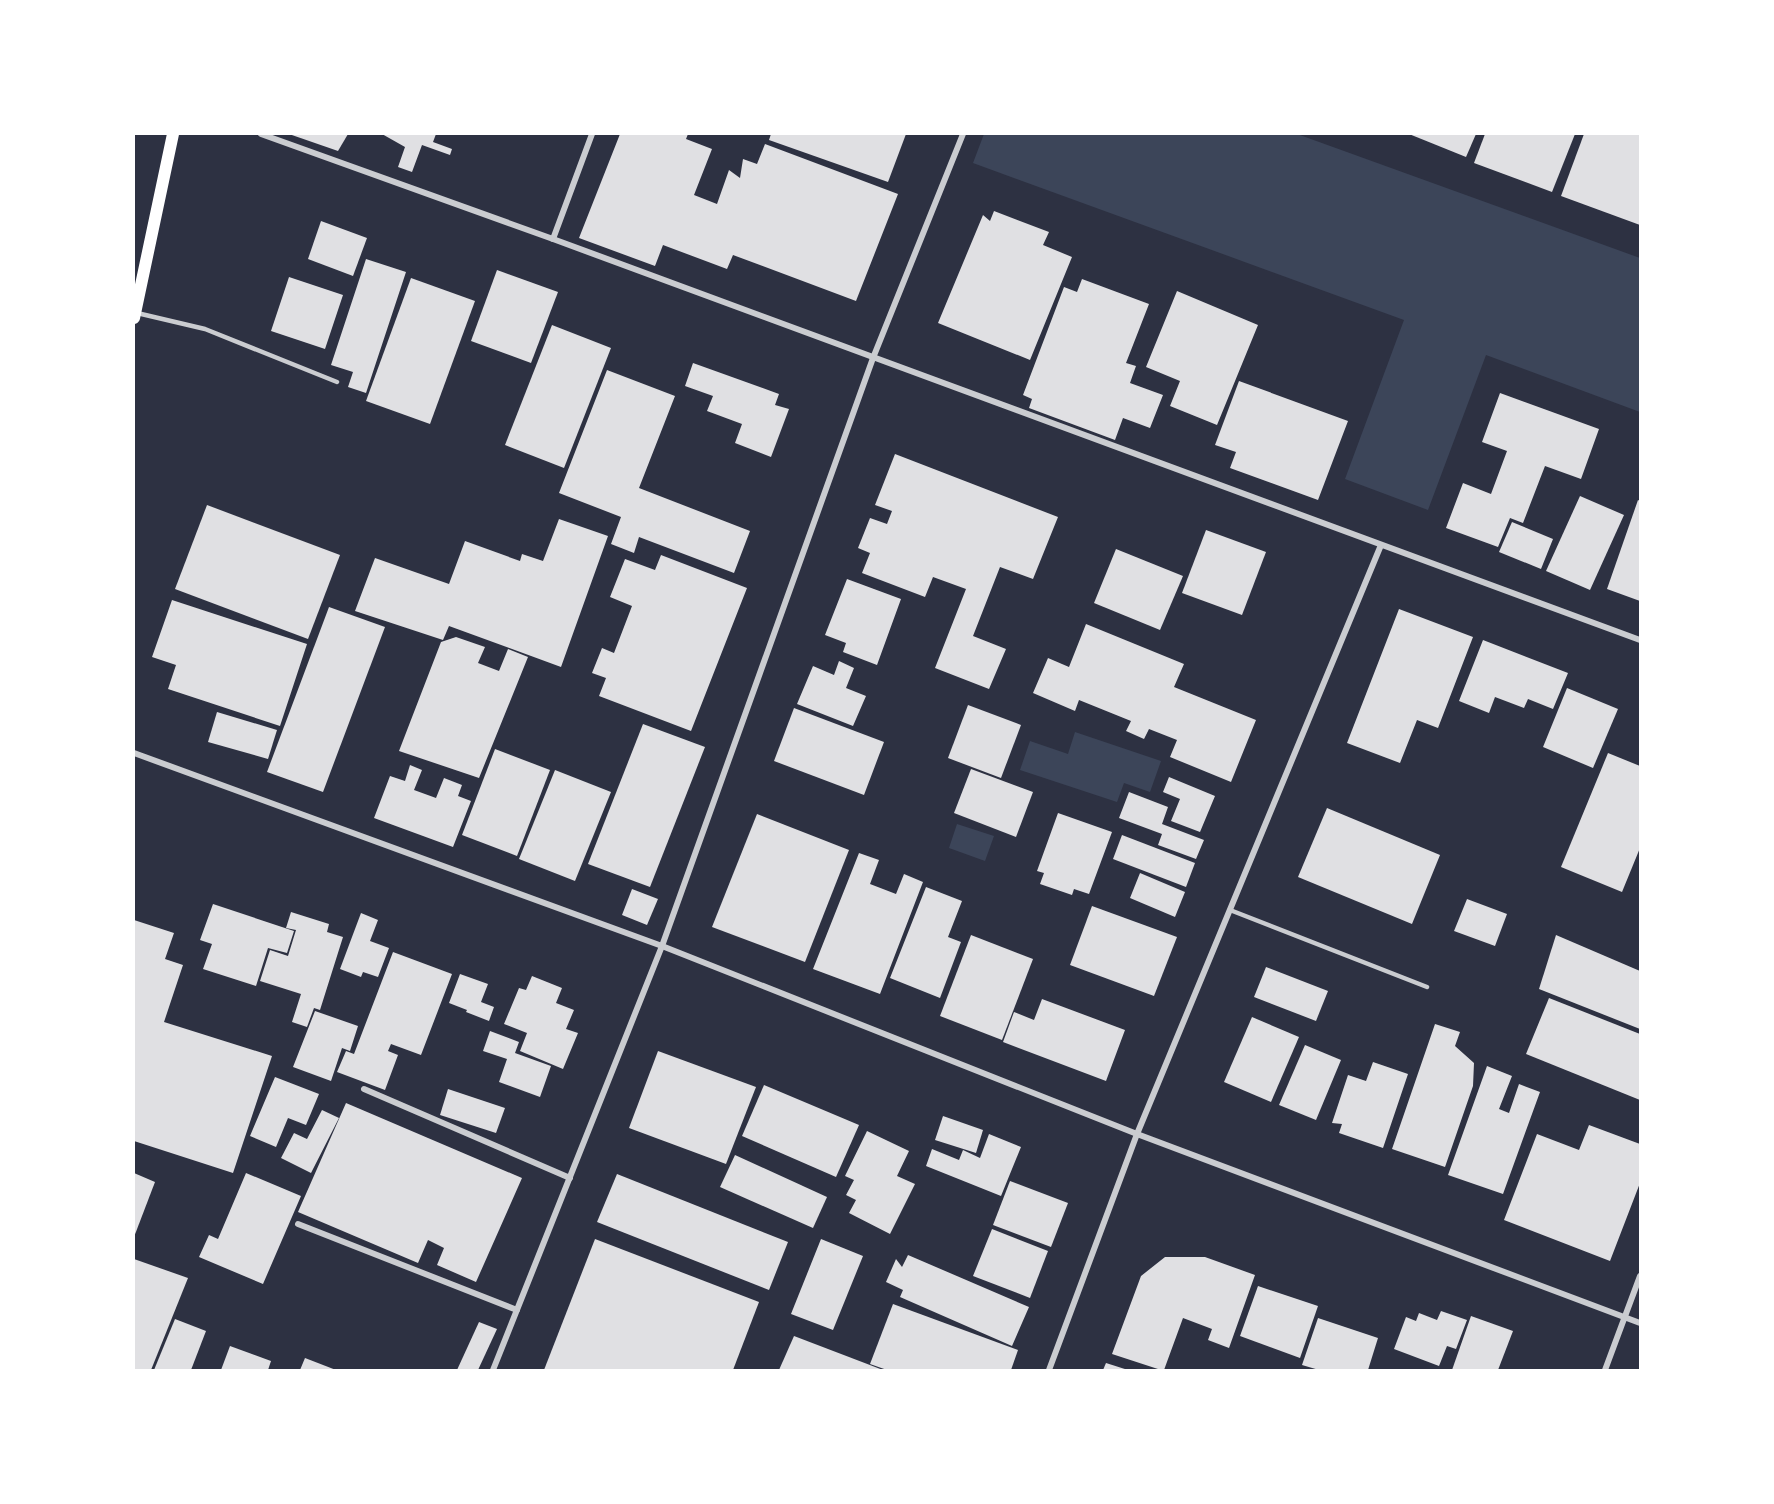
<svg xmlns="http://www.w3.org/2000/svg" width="1774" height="1504" font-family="'IBM Plex Serif',serif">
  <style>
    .green { fill: #3c4559 }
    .building { fill: #e0e0e3 }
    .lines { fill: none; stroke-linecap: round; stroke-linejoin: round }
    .service { stroke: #caccd0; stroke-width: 4.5 }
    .minor { stroke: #caccd0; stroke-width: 6 }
    .secondary { stroke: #fff; stroke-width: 12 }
  </style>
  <rect width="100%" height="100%" fill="#2d3142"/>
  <g class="green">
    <path d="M984,134H1297L1640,258V412L1486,355L1428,510L1345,479L1404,320L973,163Z"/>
    <path d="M1075,732L1161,761L1150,792L1124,783L1117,802L1020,770L1030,741L1068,754Z"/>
    <path d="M957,824L994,836L985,861L949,848Z"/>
  </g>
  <g class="building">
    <path d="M289,134H348L338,151Z"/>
    <path d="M382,134H436L433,142L452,149L450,155L422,145L412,172L398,167L405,147Z"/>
    <path d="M620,134H688L686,139L712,149L694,195L717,204L729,170L740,178L743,159L757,164L765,144L898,194L856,301L733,255L727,269L663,245L655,266L579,238Z"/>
    <path d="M771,134H906L888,182L769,140Z"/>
    <path d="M1409,134H1476L1466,157Z"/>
    <path d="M1485,134H1575L1552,192L1474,163Z"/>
    <path d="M1584,134H1640V225L1561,196Z"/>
    <path d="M994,211L1049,232L1043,245L1072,257L1030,360L938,323L983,215L990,221Z"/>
    <path d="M321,221L367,238L353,276L308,259Z"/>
    <path d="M366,259L406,272L366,393L348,387L353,372L331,365Z"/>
    <path d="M497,270L558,292L531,363L471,341Z"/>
    <path d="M289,277L343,295L325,349L271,331Z"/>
    <path d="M411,278L475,301L430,424L366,401Z"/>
    <path d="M1082,279L1149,304L1126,363L1136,366L1130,383L1163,395L1150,428L1123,418L1115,440L1029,408L1032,399L1023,395L1064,287L1077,292Z"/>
    <path d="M1177,291L1258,325L1217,425L1170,406L1180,381L1146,367Z"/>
    <path d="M552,325L611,348L564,468L505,445Z"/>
    <path d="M693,363L779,394L775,405L789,409L771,457L735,443L742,424L707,411L713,396L685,386Z"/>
    <path d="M607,370L675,396L639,488L750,531L734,573L639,537L634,553L611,544L621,517L559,493Z"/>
    <path d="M1239,381L1348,421L1318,500L1230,468L1236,452L1215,445Z"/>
    <path d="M1500,393L1599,429L1581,479L1545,466L1523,523L1510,518L1498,547L1446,528L1463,483L1491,494L1507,451L1482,442Z"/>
    <path d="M895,454L1058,517L1033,579L1000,567L973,636L1006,649L989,689L935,668L966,589L933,577L925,597L862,573L870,553L858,548L870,518L887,524L892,511L875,505Z"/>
    <path d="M1580,496L1624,515L1590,590L1546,571Z"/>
    <path d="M1638,500L1640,501V601L1607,589Z"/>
    <path d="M207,505L340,555L308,639L175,589Z"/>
    <path d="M559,519L608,536L561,667L449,626L443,640L355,611L375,558L449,584L465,541L520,561L522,554L543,561Z"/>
    <path d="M1512,522L1553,539L1541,569L1499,552Z"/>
    <path d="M1206,530L1266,552L1242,615L1182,593Z"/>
    <path d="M1116,549L1183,576L1160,630L1094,603Z"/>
    <path d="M661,555L747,588L691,731L599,696L606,678L592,673L602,648L614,653L632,606L610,597L625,559L655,570Z"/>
    <path d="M847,579L901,599L877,665L843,652L846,643L825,635Z"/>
    <path d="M172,600L307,644L280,726L168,689L176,665L152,657Z"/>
    <path d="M329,607L385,627L323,792L267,772Z"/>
    <path d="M1399,609L1473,637L1438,728L1417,720L1400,763L1347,743Z"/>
    <path d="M1086,624L1184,664L1174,687L1256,720L1231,782L1170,757L1177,740L1149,729L1144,739L1126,731L1131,721L1079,700L1075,711L1033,693L1048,658L1069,667Z"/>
    <path d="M456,637L485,647L478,663L499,671L508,649L528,657L479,778L399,751L441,642Z"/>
    <path d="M1483,640L1568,673L1553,709L1528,699L1524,708L1495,697L1489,713L1459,701Z"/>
    <path d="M839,661L854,668L846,688L866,696L853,726L797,704L813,666L834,675Z"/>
    <path d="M1567,688L1618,709L1593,768L1543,747Z"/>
    <path d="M968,705L1021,725L1001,778L948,758Z"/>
    <path d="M794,708L884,742L864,795L774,761Z"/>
    <path d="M217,712L277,730L268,759L208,742Z"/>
    <path d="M643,724L705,747L650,887L588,864Z"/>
    <path d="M495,749L550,770L517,856L462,835Z"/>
    <path d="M1608,753L1640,766V848L1622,892L1561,867Z"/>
    <path d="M410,765L422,770L414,790L436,798L444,778L462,785L458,796L471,801L453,847L374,818L390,776L405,781Z"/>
    <path d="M971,769L1033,792L1016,837L954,813Z"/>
    <path d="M555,770L611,792L575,881L519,859Z"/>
    <path d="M1169,777L1215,796L1200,832L1171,821L1180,799L1163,792Z"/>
    <path d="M1129,792L1168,807L1162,824L1204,840L1196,859L1158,845L1162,834L1119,818Z"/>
    <path d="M1327,808L1440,855L1412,924L1298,877Z"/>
    <path d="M1058,813L1112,832L1089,894L1074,889L1072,895L1040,884L1044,873L1037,871Z"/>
    <path d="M757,814L849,850L805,962L712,927Z"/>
    <path d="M1122,835L1195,863L1186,887L1113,859Z"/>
    <path d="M859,853L879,860L870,884L896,894L904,874L923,882L880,994L813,969Z"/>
    <path d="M1140,873L1185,892L1175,917L1130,898Z"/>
    <path d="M926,887L962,901L948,937L961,942L940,998L890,978Z"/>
    <path d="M632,889L658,899L647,925L622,915Z"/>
    <path d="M1467,899L1507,914L1495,946L1454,931Z"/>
    <path d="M213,904L294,931L287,953L268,948L256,986L203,969L212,944L200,940Z"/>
    <path d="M1092,906L1177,937L1154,996L1070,965Z"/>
    <path d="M291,912L329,924L327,932L343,937L320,1010L314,1008L307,1027L292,1022L301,994L260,981L270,950L288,956L296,930L286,928Z"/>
    <path d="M361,913L378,920L370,941L389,948L378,977L363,972L361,977L340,969Z"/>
    <path d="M134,920L174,933L165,959L183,965L164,1022L272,1056L233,1173L134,1141Z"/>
    <path d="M971,935L1033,959L1002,1040L940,1016Z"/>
    <path d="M1556,935L1640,971V1029L1539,989Z"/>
    <path d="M393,952L452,974L421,1055L391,1044L388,1051L398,1055L385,1090L337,1072L346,1051L354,1054Z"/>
    <path d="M1266,967L1328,991L1316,1021L1254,997Z"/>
    <path d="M460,974L488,984L481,1002L494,1007L489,1021L466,1012L467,1010L449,1003Z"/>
    <path d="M532,976L562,988L556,1003L574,1010L566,1029L578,1033L563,1069L520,1051L527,1033L504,1024L519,988L526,990Z"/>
    <path d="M1549,998L1640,1034V1100L1526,1054Z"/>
    <path d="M1042,999L1125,1030L1106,1081L1003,1042L1014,1012L1034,1020Z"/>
    <path d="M315,1011L358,1026L350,1051L342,1048L331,1081L293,1067Z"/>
    <path d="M1252,1017L1299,1037L1271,1102L1224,1082Z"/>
    <path d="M1435,1024L1460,1032L1455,1046L1474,1063L1473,1086L1445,1167L1392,1149Z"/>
    <path d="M490,1031L519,1042L515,1053L551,1066L540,1097L499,1082L507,1059L483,1051Z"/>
    <path d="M1305,1045L1341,1060L1316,1120L1279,1105Z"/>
    <path d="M658,1051L756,1087L726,1164L629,1128Z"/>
    <path d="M1373,1062L1408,1074L1383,1148L1339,1133L1342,1124L1332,1123L1348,1075L1366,1081Z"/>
    <path d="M1487,1066L1512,1076L1499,1109L1509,1113L1519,1084L1540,1092L1503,1194L1448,1175Z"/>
    <path d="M275,1077L319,1094L306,1125L288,1118L276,1147L250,1136Z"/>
    <path d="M764,1085L859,1125L836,1177L742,1136Z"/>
    <path d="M448,1089L505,1108L496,1133L440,1115Z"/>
    <path d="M346,1103L522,1178L476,1282L437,1265L444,1248L428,1240L418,1263L298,1212Z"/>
    <path d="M322,1110L339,1118L311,1173L281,1158L294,1133L307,1139Z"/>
    <path d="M943,1116L983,1130L976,1153L935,1140Z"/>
    <path d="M1589,1125L1640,1144V1183L1610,1261L1504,1220L1537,1134L1579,1150Z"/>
    <path d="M867,1131L909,1151L897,1176L915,1184L890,1234L849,1213L856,1200L846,1195L854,1180L845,1176Z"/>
    <path d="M989,1134L1021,1147L1001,1196L926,1166L932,1149L959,1160L963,1150L980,1158Z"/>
    <path d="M735,1155L827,1197L813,1228L720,1187Z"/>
    <path d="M134,1173L155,1182L134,1237Z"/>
    <path d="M246,1173L301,1196L263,1284L199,1257L209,1235L218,1239Z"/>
    <path d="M617,1174L788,1242L769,1290L597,1222Z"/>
    <path d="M1010,1181L1068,1203L1051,1247L993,1225Z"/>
    <path d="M992,1229L1048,1251L1030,1298L973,1276Z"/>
    <path d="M595,1239L759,1302L733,1370H544Z"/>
    <path d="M821,1239L863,1256L833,1330L791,1314Z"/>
    <path d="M908,1255L1029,1307L1012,1346L900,1297L903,1290L886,1282L896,1259L902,1267Z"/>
    <path d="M1165,1257H1205L1255,1275L1229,1348L1208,1340L1212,1329L1183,1318L1164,1370H1161L1112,1354L1141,1276Z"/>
    <path d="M134,1259L188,1278L151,1370H134Z"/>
    <path d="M1258,1286L1318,1306L1300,1358L1240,1336Z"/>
    <path d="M893,1304L1018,1350L1011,1370H887L870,1364Z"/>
    <path d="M1441,1311L1467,1320L1456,1349L1447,1346L1439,1366L1394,1349L1406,1317L1416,1321L1419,1313L1437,1320Z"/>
    <path d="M1471,1316L1513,1331L1498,1370H1452Z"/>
    <path d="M1318,1318L1378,1338L1368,1370H1319L1302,1365Z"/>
    <path d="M175,1319L206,1331L191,1370H154Z"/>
    <path d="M479,1322L497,1329L478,1370H457Z"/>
    <path d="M794,1336L883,1370H779Z"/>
    <path d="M230,1346L271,1361L268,1370H221Z"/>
    <path d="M305,1358L336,1370H300Z"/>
    <path d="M1106,1363L1128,1370H1103Z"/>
  </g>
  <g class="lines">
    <g class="service">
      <path d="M137,313L205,329L337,382"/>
      <path d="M1230,910L1427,987"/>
    </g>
    <g class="minor">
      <path d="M261,134L553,239L1640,640"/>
      <path d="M553,239L592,134"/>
      <path d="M134,753L662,946L1137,1134L1640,1323"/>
      <path d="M364,1089L570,1178"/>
      <path d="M298,1224L517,1310"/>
      <path d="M493,1370L662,946L873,358L963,134"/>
      <path d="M1049,1370L1137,1134L1381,545"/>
      <path d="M1605,1370L1640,1276"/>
    </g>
    <path class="secondary" d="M134,318L173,134"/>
  </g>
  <rect width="1774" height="1504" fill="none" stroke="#ffffff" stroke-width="270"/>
</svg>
